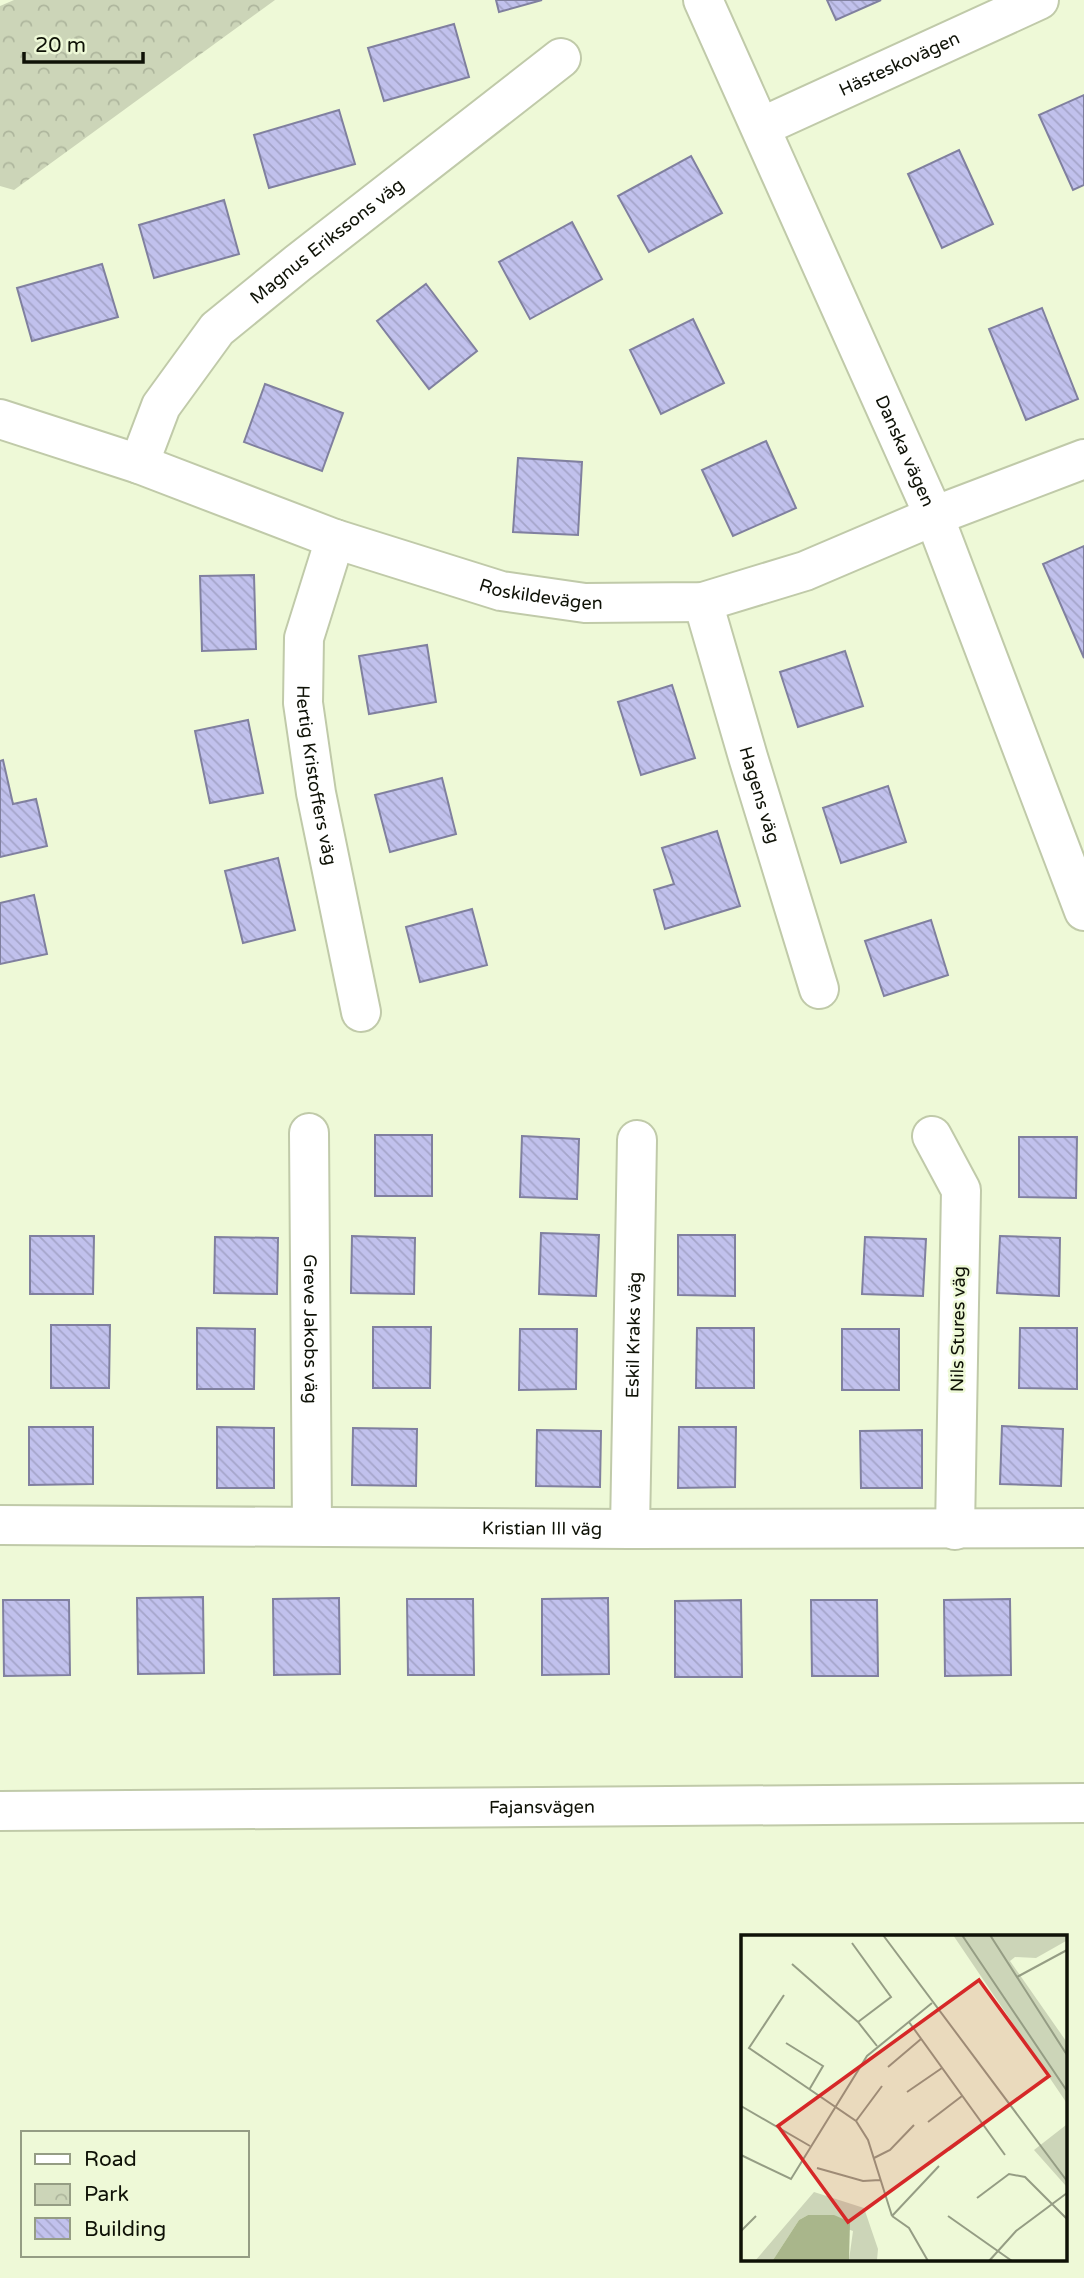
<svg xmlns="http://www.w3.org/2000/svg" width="1084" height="2278" font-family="'Varela Round',sans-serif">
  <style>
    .park { fill: url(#park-crowns) }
    .building { fill: url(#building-back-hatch); stroke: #80809f; stroke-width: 2 }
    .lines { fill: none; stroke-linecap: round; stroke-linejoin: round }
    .minor-casing { stroke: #c0caa9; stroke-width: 42 }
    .minor { stroke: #fff; stroke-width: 38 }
    .labels { text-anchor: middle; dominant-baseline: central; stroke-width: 5; stroke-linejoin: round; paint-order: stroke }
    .street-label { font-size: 18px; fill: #0f1207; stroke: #eef9d7 }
    .inset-road { fill: none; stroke: #959d84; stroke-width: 2 }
    .view { fill: #d62828; fill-opacity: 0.15; stroke: #d62828; stroke-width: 3.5 }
    .inset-edge { fill: none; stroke: #0f1207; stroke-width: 3.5 }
  </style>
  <defs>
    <pattern id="park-crowns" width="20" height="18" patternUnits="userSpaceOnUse" patternTransform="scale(1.75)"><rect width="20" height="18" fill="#ccd5b8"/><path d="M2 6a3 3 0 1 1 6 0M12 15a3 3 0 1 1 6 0" fill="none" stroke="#aeb69d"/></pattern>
    <pattern id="building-back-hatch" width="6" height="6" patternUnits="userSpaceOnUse" patternTransform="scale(1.75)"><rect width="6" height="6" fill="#c1c1ed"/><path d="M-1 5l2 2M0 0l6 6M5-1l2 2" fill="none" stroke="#a5a5ca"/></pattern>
  </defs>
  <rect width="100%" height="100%" fill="#eef9d7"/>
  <path class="park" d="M14,0H275L14,190L0,186V6Z"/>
  <g class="building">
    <path d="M496,0H542L499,12Z"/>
    <path d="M827,0H881L836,20Z"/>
    <path d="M454,24L469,77L384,101L368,48Z"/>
    <path d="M1084,95V185L1073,190L1039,115Z"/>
    <path d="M339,110L355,164L269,188L254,135Z"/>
    <path d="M959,150L993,224L942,248L908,174Z"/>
    <path d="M691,156L722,213L649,252L618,196Z"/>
    <path d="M224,200L239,254L154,278L139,225Z"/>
    <path d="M572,222L602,279L530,319L499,262Z"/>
    <path d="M102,264L118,317L32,341L17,288Z"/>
    <path d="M426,284L477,351L429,389L377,321Z"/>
    <path d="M1042,308L1078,399L1026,420L989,329Z"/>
    <path d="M693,319L724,383L661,414L630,350Z"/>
    <path d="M265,384L343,413L322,471L244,442Z"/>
    <path d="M766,441L796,508L733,536L702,470Z"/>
    <path d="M518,458L582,462L578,535L513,532Z"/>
    <path d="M1084,546V658L1043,564Z"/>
    <path d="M254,575L256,649L202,651L200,576Z"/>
    <path d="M427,645L436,702L369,714L359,656Z"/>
    <path d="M845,651L863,706L798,727L780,672Z"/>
    <path d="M672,685L695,758L641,775L618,702Z"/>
    <path d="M248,720L263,793L210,803L195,731Z"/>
    <path d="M3,760L13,804L36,799L47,846L0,857V761Z"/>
    <path d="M442,778L456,834L390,852L375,795Z"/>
    <path d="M888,786L906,842L841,863L823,808Z"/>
    <path d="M717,831L740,906L665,929L654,890L674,884L662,848Z"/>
    <path d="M278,858L295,930L243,943L225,871Z"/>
    <path d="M34,895L47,954L0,964V903Z"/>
    <path d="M472,909L487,965L420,982L406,927Z"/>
    <path d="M931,920L948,975L884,996L865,941Z"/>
    <rect x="375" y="1135" width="57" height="61"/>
    <path d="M522,1136L579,1139L577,1199L520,1197Z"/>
    <path d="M1019,1137H1077L1076,1198L1019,1197Z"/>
    <path d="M541,1233L599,1235L596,1296L539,1294Z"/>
    <path d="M678,1235H735V1296L678,1295Z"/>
    <path d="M30,1236H94L93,1294H30Z"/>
    <path d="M352,1236L415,1238L414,1294L351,1293Z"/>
    <path d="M1000,1236L1060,1238L1059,1296L997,1293Z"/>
    <path d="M215,1237L278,1238L277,1294L214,1293Z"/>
    <path d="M865,1237L926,1239L923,1296L862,1294Z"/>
    <path d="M51,1325H110L109,1388H51Z"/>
    <path d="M373,1327H431L430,1388H373Z"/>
    <path d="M197,1328L255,1329L254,1389H197Z"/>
    <path d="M697,1328H754V1388H696Z"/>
    <path d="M1020,1328H1077V1389L1019,1388Z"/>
    <path d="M520,1329H577L576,1389L519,1390Z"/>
    <rect x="842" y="1329" width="57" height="61"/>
    <path d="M1002,1426L1063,1429L1061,1486L1000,1484Z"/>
    <path d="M29,1427H93V1484L29,1485Z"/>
    <path d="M217,1427L274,1428V1488H217Z"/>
    <path d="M679,1427H736L735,1487L678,1488Z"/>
    <path d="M353,1428L417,1429L416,1486L352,1485Z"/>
    <path d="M537,1430L601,1431L600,1487L536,1486Z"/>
    <path d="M922,1430V1488H861L860,1431Z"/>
    <path d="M203,1597L204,1673L138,1674L137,1598Z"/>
    <path d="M339,1598L340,1674L274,1675L273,1599Z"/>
    <path d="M608,1598L609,1674L542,1675V1599Z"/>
    <path d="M407,1599H473L474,1675H408Z"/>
    <path d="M1010,1599L1011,1675L945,1676L944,1600Z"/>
    <path d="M3,1600H69L70,1675L4,1676Z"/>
    <path d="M741,1600L742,1677H675V1601Z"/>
    <path d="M811,1600H877L878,1676H812Z"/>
  </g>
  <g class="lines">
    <g class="minor-casing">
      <g id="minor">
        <path id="s1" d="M703,0L934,516L1084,911"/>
        <path id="s2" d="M761,127L1039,0"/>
        <path id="s3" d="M0,419L139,464L335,539L501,591L585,603L703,602L805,571L934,516L1084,459"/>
        <path id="s4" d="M139,464L161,406L217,329L298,263L561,58"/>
        <path id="s5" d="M335,539L304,638L303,703L316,793L361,1012"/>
        <path id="s6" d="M703,602L748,757L819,989"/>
        <path id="s7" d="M309,1133L312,1526"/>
        <path d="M932,1136L961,1190L955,1530"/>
        <path id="s8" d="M0,1525L630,1529L1084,1528"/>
        <path id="s9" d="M630,1529L637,1140"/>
        <path id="s10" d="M0,1811L1084,1803"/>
      </g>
    </g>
    <use href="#minor" class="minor"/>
  </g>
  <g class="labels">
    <g class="street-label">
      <text stroke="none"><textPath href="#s2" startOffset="152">Hästeskovägen</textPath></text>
      <text stroke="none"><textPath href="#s4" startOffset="298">Magnus Erikssons väg</textPath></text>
      <text stroke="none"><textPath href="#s1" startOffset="494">Danska vägen</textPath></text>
      <text stroke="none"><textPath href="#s3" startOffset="570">Roskildevägen</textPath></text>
      <text stroke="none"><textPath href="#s5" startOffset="242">Hertig Kristoffers väg</textPath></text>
      <text stroke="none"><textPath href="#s6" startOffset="201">Hagens väg</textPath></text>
      <text transform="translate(958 1329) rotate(-89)">Nils Stures väg</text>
      <text stroke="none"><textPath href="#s7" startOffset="196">Greve Jakobs väg</textPath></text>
      <text stroke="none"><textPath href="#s9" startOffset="194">Eskil Kraks väg</textPath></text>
      <text stroke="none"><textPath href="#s8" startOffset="542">Kristian III väg</textPath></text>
      <text stroke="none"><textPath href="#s10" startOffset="542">Fajansvägen</textPath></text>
    </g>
  </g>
  <g transform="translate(741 1935)">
    <rect width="326" height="326" fill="#eef9d7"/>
    <path d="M212,0H325V6L295,23L274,22L269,26L325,106V167ZM325,190V251L293,215Z" fill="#ccd5b8"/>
    <path d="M73,257L123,273L137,314L136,325H108L112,296L67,280L58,285L32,325L14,326Z" fill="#ccd5b8"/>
    <path d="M67,280H93L109,287L108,325H32L58,285Z" fill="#a9b68b"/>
    <path class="inset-road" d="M142,0L326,246M221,0L326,156M249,0L326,120M111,8L150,62L117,87M51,29L117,87L136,111M276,42L326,15M43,60L8,113L115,186L127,205L151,281M168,87L264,220M45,108L82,131L68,155M147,132L180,104M166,157L201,133M0,171L69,211M115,186L141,151M187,187L221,161M208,215L242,190M0,220L50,244L126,121L191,68M133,223L149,215L173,190M76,233L122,246L139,245M236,263L268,239L284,242L326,284M151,281L198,231M151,281L168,293L187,326M207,281L271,326M0,296L15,281M248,326L275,296L326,258"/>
    <path class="view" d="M238,45L308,141L107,287L37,191Z"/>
    <rect width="326" height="326" class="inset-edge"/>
  </g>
  <rect x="21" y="2131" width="228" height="126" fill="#eef9d7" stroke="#959d84" stroke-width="2"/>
  <rect x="35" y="2154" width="35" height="10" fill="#ffffff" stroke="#959d84" stroke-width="2"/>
  <text x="84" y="2166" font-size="21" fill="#0f1207">Road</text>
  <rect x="35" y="2184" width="35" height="21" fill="url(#park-crowns)" stroke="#959d84" stroke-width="2"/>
  <text x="84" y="2201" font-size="21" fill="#0f1207">Park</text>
  <rect x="35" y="2218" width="35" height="21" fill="url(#building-back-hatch)" stroke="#959d84" stroke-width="2"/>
  <text x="84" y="2236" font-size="21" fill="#0f1207">Building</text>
  <path d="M24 52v10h119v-10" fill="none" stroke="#0f1207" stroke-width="3.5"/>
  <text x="35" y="52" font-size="21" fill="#0f1207" stroke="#eef9d7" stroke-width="5" paint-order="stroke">20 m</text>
</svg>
